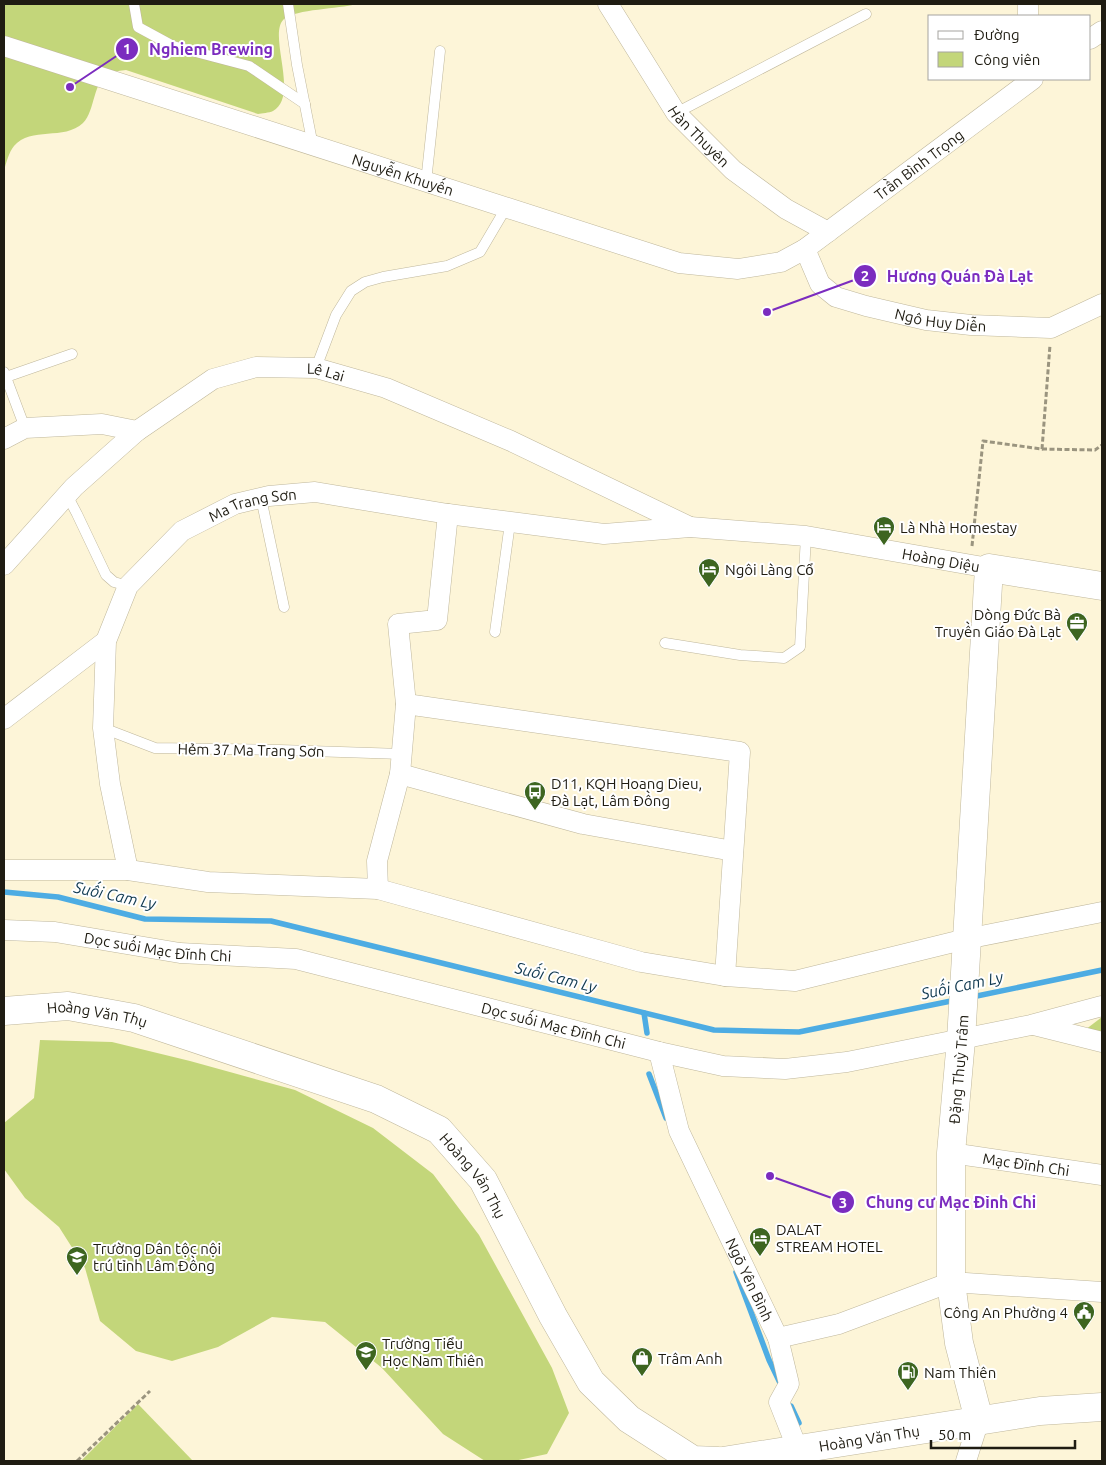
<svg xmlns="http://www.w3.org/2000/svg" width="1106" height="1465" font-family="Ubuntu,sans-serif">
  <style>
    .green { fill: #c3d67a }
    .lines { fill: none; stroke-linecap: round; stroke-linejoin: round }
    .stream { stroke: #4dace3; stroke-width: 5.5 }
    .lane-casing { stroke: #bfb79c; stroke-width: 11 }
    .street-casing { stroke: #bfb79c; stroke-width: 21 }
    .secondary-casing { stroke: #bfb79c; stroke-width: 29 }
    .primary-casing { stroke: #bfb79c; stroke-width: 29 }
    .path { stroke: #9a947f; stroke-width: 3; stroke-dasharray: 5 2.5; stroke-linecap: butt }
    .lane { stroke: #fff; stroke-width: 10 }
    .street { stroke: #fff; stroke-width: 20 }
    .secondary { stroke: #fff; stroke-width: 28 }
    .primary { stroke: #fff; stroke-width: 28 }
    .labels { text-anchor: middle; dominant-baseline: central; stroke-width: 4; stroke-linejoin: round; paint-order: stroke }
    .street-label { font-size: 15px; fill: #1f1c12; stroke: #fff }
    .poi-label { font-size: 15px; fill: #1f1c12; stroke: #fff; text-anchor: start }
    .water-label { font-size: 16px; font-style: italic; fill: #0f384f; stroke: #fff }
    .leader { fill: none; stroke: #7b2cbf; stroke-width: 2 }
    .callout-dot { fill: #7b2cbf; stroke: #fff; stroke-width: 2 }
    .mark-label { font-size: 15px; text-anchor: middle; font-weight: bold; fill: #fff }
    .callout-label { font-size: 16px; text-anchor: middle; font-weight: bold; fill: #7b2cbf; stroke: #fff; stroke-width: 4; stroke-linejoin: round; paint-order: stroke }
  </style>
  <rect width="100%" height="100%" fill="#fdf5d8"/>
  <g class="green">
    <path d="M4,4H356C339,9 296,9 284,19C267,34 300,96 273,111C269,113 262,113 258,114L126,70C121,71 114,71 110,73C92,81 96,110 83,123C64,141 31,126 14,146C9,152 6,163 4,171Z"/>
    <path d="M1102,1017V1038L1081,1033Z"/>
    <path d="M40,1040L112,1042L190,1061L295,1090L373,1128L433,1174L479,1235L552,1368L569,1413L547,1454L514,1461H485L443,1434L382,1368L325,1322L272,1317L218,1347L172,1361L136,1351L100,1321L85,1268L59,1227L25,1198L4,1169V1123L34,1098Z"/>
    <path d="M138,1404L193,1461H81Z"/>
  </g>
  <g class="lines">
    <g class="stream">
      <path d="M4,892L58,897L145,919L271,921L714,1030L799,1032L956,1000"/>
      <path d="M972,997L1102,970"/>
      <path d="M644,1013L647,1033"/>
      <path d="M649,1074L666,1118"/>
      <path d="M736,1272L769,1360L781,1385"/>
      <path d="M791,1406L799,1423"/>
    </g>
    <g class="lane-casing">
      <g id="lane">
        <path d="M134,4L138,27L173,46L249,66L305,104"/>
        <path d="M288,4L297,65L313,146"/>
        <path d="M676,113L866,14"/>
        <path d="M426,182L440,51"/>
        <path d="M316,368L336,315L351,291L365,282L383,277L447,266L480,252L506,208"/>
        <path d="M4,372L25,428"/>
        <path d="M6,377L72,354"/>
        <path d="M67,495L77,514L106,575L114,582L128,586"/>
        <path d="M261,498L284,607"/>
        <path d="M495,632L510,523"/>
        <path d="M665,643L740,655L784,658L800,647L806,536"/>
        <path d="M103,728L155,748L280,750L402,754"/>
      </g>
    </g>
    <g class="street-casing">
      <g id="street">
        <path id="s1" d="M608,4L676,113L733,170L786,209L828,232"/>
        <path d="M1028,16V4"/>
        <path d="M1090,39L1102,31"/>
        <path id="s2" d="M4,46L679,263L738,269L781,262L805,249L1033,79"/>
        <path id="s3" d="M805,249L820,284L836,297L866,306L926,320L971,325L1051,328L1102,304"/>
        <path d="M4,439L25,428L102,424L137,431"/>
        <path id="s4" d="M4,565L74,487L137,431L213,379L256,367L316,368L386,388L511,441L690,527"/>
        <path d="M406,704L398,624L437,620L448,514"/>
        <path d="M4,719L106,641"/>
        <path d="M400,774L583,824L733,851"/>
        <path d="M4,870H128L208,882L378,889L641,962L725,976L795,981L966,939L1102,912"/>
        <path id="s5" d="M128,870L110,784L103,728L106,641L128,586L182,531L235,504L269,496L315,492L448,514L604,534L690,527L806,536L989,568"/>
        <path d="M378,889L377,861L400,774L406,704L740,752L725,976"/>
        <path id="s6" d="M4,930L55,932L180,953L296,959L659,1052L723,1066L785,1069L847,1062L1031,1025L1102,1006"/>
        <path d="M1034,1025L1102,1042"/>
        <path id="s7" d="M659,1052L679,1131L778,1338L839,1324L951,1282L1102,1292"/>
        <path id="s8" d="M951,1153L1102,1175"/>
        <path d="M778,1338L789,1384L779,1402L798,1450"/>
        <path d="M966,1461L979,1420"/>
      </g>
    </g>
    <g class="secondary-casing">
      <g id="secondary">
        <path id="s9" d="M979,1420L959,1343L951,1282V1153L961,1040L989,568L1102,586"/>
      </g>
    </g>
    <g class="primary-casing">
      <g id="primary">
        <path id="s10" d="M4,1011L68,1006L134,1018L376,1099L439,1130L483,1180L553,1316L591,1382L629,1419L693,1460L718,1461"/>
        <path id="s11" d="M723,1461L1040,1411L1102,1407"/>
      </g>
    </g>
    <g class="path">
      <path d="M1042,449L1095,450L1102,445"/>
      <path d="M972,546L983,441L1042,449L1050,345"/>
      <path d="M77,1461L150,1391"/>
    </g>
    <use href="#lane" class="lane"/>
    <use href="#street" class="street"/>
    <use href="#secondary" class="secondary"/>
    <use href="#primary" class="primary"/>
  </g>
  <defs>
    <g id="hotel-pin" transform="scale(1.125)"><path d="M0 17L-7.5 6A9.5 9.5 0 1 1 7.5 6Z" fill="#3d6520" stroke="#fff"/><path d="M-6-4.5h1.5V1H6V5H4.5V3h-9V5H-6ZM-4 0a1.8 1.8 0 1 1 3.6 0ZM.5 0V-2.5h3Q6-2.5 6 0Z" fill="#fff"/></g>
    <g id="office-pin" transform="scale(1.125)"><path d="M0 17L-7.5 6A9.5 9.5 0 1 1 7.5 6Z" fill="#3d6520" stroke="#fff"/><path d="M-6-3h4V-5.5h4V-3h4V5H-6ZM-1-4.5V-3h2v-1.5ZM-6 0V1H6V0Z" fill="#fff"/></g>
    <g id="bus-pin" transform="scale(1.125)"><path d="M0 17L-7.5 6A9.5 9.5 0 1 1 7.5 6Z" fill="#3d6520" stroke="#fff"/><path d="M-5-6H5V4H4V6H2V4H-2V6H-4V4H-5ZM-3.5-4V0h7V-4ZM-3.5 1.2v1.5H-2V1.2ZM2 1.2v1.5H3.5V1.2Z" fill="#fff"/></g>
    <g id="school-pin" transform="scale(1.125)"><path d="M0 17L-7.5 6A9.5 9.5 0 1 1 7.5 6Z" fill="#3d6520" stroke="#fff"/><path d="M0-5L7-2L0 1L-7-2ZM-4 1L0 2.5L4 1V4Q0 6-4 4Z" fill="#fff"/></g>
    <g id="civic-pin" transform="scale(1.125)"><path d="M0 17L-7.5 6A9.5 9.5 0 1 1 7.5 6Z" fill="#3d6520" stroke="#fff"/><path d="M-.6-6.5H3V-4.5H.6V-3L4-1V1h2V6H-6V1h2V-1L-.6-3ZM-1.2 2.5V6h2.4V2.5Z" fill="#fff"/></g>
    <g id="shop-pin" transform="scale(1.125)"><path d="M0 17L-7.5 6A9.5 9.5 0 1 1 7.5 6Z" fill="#3d6520" stroke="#fff"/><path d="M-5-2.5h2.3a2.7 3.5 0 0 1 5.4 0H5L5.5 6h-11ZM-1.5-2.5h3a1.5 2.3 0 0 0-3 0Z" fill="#fff"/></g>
    <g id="fuel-pin" transform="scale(1.125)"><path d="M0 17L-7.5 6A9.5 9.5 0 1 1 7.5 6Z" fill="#3d6520" stroke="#fff"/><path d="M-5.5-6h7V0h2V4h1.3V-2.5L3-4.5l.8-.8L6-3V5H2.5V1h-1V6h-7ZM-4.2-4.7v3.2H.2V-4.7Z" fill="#fff"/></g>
  </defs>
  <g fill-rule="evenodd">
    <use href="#hotel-pin" x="884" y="527"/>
    <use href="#hotel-pin" x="709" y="569"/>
    <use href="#office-pin" x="1077" y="623"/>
    <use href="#bus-pin" x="535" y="792"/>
    <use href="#hotel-pin" x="760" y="1238"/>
    <use href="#school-pin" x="77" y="1257"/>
    <use href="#civic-pin" x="1084" y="1312"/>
    <use href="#school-pin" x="366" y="1352"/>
    <use href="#shop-pin" x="642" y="1358"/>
    <use href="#fuel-pin" x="908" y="1372"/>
  </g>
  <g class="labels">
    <g class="street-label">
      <text stroke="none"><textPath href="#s1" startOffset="161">Hàn Thuyên</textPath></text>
      <text stroke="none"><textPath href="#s2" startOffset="981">Trần Bình Trọng</textPath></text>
      <text stroke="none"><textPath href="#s2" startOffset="419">Nguyễn Khuyến</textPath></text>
      <text stroke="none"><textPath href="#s3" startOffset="166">Ngô Huy Diễn</textPath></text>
      <text stroke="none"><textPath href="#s4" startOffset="396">Lê Lai</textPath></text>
      <text stroke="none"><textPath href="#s5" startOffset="444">Ma Trang Sơn</textPath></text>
      <text stroke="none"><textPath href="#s5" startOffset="1140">Hoàng Diệu</textPath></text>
      <text transform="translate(251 750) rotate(1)">Hẻm 37 Ma Trang Sơn</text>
      <text stroke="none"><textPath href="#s6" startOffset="155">Dọc suối Mạc Đĩnh Chi</textPath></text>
      <text stroke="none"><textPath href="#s10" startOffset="94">Hoàng Văn Thụ</textPath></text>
      <text stroke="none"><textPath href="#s6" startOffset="560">Dọc suối Mạc Đĩnh Chi</textPath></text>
      <text stroke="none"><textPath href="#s9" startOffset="354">Đặng Thuỳ Trâm</textPath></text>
      <text stroke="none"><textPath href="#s8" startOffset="76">Mạc Đĩnh Chi</textPath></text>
      <text stroke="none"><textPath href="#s10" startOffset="514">Hoàng Văn Thụ</textPath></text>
      <text stroke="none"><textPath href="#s7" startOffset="246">Ngõ Yên Bình</textPath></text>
      <text stroke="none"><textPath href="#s11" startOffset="148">Hoàng Văn Thụ</textPath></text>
    </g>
    <g class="poi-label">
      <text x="900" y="527">Là Nhà Homestay</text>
      <text x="725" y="569">Ngôi Làng Cổ</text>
      <text x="1061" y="614" text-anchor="end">Dòng Đức Bà<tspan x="1061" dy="17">Truyền Giáo Đà Lạt</tspan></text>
      <text x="551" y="783">D11, KQH Hoang Dieu,<tspan x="551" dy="17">Đà Lạt, Lâm Đồng</tspan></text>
      <text x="776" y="1229">DALAT<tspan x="776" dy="17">STREAM HOTEL</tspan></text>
      <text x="93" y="1248">Trường Dân tộc nội<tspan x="93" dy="17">trú tỉnh Lâm Đồng</tspan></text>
      <text x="1068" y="1312" text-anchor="end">Công An Phường 4</text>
      <text x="382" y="1343">Trường Tiểu<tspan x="382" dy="17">Học Nam Thiên</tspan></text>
      <text x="658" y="1358">Trâm Anh</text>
      <text x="924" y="1372">Nam Thiên</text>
    </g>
    <g class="water-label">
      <text transform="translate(115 895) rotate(12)">Suối Cam Ly</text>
      <text transform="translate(556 977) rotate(14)">Suối Cam Ly</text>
      <text transform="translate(962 985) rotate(-12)">Suối Cam Ly</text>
    </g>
  </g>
  <path class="leader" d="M70 87L127 49M767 312L865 276M770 1176L843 1202"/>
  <g class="callout-dot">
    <circle cx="70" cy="87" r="5"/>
    <circle cx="767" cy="312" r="5"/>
    <circle cx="770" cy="1176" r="5"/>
    <circle cx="127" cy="49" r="12"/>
    <circle cx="865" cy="276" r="12"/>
    <circle cx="843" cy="1202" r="12"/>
  </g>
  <g class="mark-label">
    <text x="127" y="54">1</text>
    <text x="865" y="281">2</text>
    <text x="843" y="1208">3</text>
  </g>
  <g class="callout-label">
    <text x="211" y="55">Nghiem Brewing</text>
    <text x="960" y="282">Hương Quán Đà Lạt</text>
    <text x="951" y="1208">Chung cư Mạc Đỉnh Chi</text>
  </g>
  <rect width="1106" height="1465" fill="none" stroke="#1f1c12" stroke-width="10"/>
  <rect x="928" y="15" width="162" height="65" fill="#ffffff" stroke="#a5a4a0"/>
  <rect x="938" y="31" width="25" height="8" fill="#ffffff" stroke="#a5a4a0"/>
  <text x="974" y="40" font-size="15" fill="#1f1c12">Đường</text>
  <rect x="938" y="52" width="25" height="15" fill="#c3d67a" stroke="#a5a4a0"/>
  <text x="974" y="65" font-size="15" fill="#1f1c12">Công viên</text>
  <path d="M931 1440v8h144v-8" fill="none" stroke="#1f1c12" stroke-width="2.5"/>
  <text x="938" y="1440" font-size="15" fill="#1f1c12" stroke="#ffffff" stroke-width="4" paint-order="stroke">50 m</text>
</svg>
